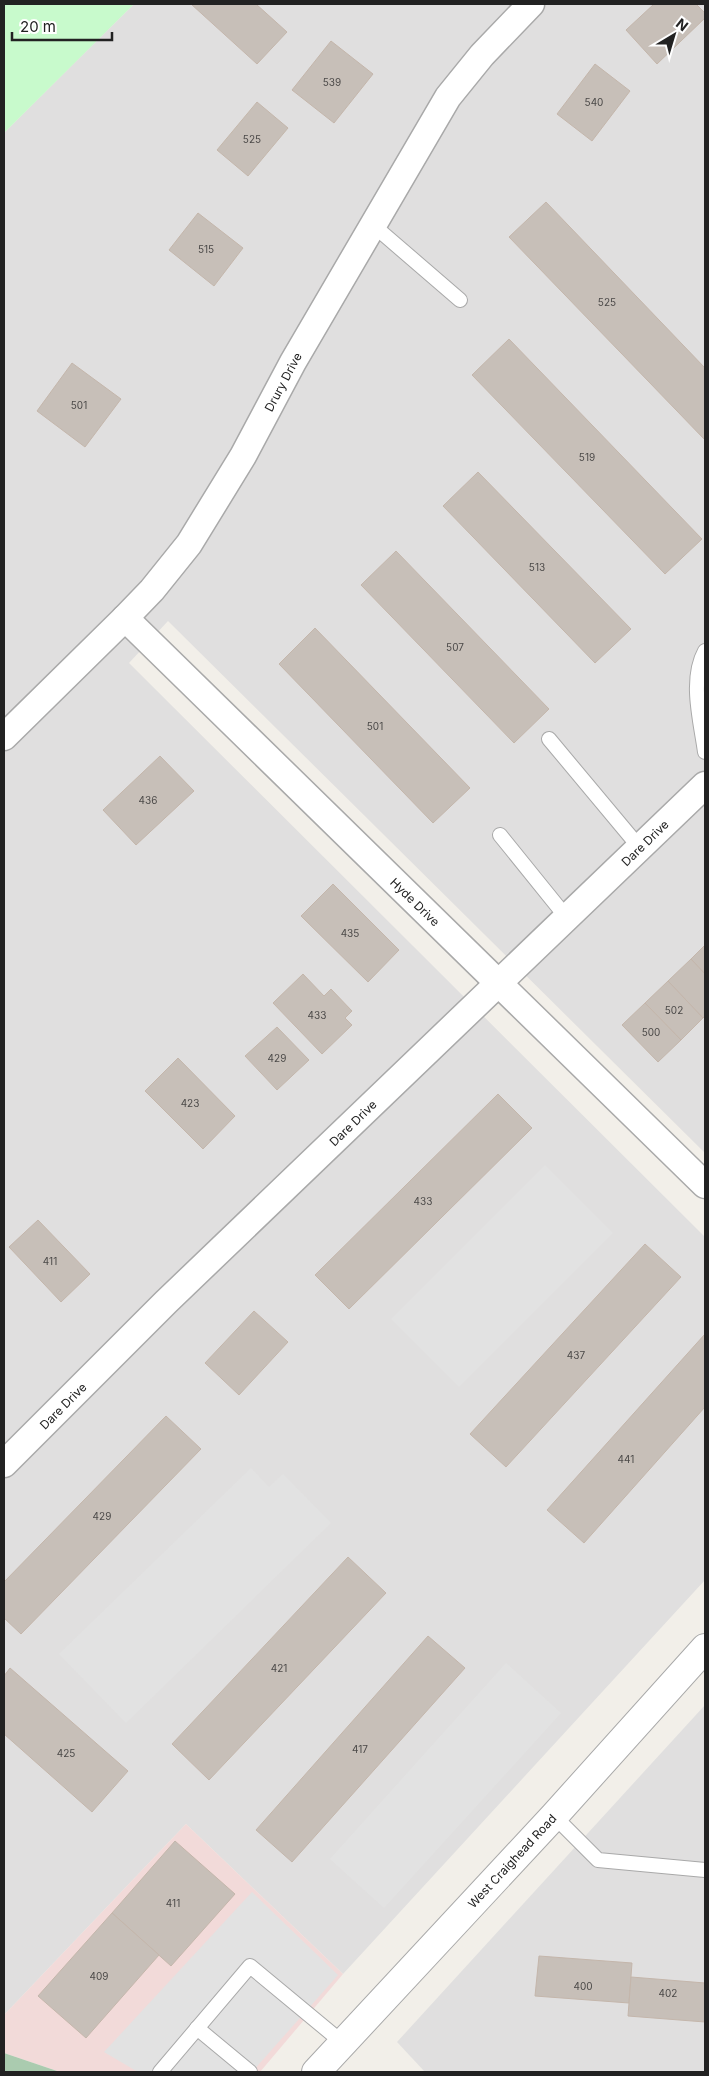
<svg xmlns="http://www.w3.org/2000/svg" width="709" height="2076" font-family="Inter,sans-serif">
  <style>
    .residential { fill: #e0dfdf }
    .commercial { fill: #f2dad9 }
    .cemetery { fill: #aacbaf }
    .park { fill: #c8facc }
    .parking { fill: #e2e2e2 }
    .building { fill: #c7bfb8; stroke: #c4b6ab }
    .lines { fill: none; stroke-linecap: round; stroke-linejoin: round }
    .service-casing { stroke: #a9a9a9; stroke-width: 16 }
    .minor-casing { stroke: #a9a9a9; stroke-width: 29 }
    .tertiary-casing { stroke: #a9a9a9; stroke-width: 30 }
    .service { stroke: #fff; stroke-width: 14 }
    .minor { stroke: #fff; stroke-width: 26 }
    .tertiary { stroke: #fff; stroke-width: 28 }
    .labels { text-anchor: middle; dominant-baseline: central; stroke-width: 4; stroke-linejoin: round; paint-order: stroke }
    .number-label { font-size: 10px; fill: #4b4948 }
    .street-label { font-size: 12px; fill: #222; stroke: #fff }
  </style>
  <rect width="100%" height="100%" fill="#f2efe9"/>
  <g class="residential">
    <path d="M134,4H705V1153L168,621L129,663L705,1237V1580L343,1974L186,1824L4,2015V133Z"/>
    <path d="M705,1705V2072H425L397,2042Z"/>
  </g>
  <path class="commercial" d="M186,1824L343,1974L260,2072H60L4,2053V2015Z"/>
  <path class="cemetery" d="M4,2053L60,2072H4Z"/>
  <path class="park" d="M4,4H134L4,133Z"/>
  <g class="parking">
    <path d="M545,1165L613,1233L459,1387L391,1319Z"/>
    <path d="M251,1468L269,1487L283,1474L331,1523L126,1723L59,1654Z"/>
    <path d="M506,1663L561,1713L384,1908L330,1859Z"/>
    <path d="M252,1892L338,1975L252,2072H138L104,2052Z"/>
  </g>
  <g class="building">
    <path d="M191,4H256L287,32L257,64Z"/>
    <path d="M654,4H696L705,13V18L657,64L626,30Z"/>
    <path d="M331,41L373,74L334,123L292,90Z"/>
    <path d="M595,64L630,91L592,141L557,114Z"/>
    <path d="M257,102L288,128L248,176L217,150Z"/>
    <path d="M546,202L705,368V440L509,237Z"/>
    <path d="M198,213L243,248L214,286L169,250Z"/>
    <path d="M509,339L702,539L665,574L472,375Z"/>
    <path d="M72,363L121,399L85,447L37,411Z"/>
    <path d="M478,472L631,629L595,663L443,506Z"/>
    <path d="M396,551L549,709L514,743L361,585Z"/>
    <path d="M315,628L470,788L433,823L279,664Z"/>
    <path d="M160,756L194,791L136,845L103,810Z"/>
    <path d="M333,884L399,950L368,982L301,916Z"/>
    <path d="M705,945V974L691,959Z"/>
    <path d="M691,959L705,974V1016L703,1018L668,981Z"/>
    <path d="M303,974L324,996L331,989L352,1011L345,1018L352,1025L322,1054L273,1003Z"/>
    <path d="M668,981L703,1018L681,1040L645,1003Z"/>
    <path d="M645,1003L681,1040L658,1062L622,1025Z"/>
    <path d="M277,1027L309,1060L277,1090L245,1056Z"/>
    <path d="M178,1058L235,1116L203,1149L145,1091Z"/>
    <path d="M498,1094L532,1128L349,1309L315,1275Z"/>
    <path d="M38,1220L90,1274L61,1302L9,1247Z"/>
    <path d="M645,1244L681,1277L506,1467L470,1434Z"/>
    <path d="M254,1311L288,1342L239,1395L205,1363Z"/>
    <path d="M705,1334V1407L584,1543L547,1510Z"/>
    <path d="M166,1416L201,1449L21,1634L4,1618V1582Z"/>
    <path d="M348,1557L386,1593L209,1780L172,1744Z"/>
    <path d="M428,1636L465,1668L292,1862L256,1830Z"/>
    <path d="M10,1668L128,1771L92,1812L4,1734V1676Z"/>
    <path d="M175,1841L235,1894L171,1966L112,1913Z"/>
    <path d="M112,1913L159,1955L86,2038L38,1996Z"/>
    <path d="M539,1956L632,1963L629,2003L535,1996Z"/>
    <path d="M631,1977L705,1983V2022L628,2016Z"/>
  </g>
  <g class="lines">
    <g class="service-casing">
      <g id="service">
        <path d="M373,225L460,300"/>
        <path d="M705,651C689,680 701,722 705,752"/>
        <path d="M549,739L640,848"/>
        <path d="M500,835L567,918"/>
        <path d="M554,1816L598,1860L705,1870"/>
        <path d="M197,2028L250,2072"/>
        <path d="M160,2072L250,1966L343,2043"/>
      </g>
    </g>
    <g class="minor-casing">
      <g id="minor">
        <path d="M125,618L705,1185"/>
        <path d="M4,737L125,618L152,590L189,544L243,456L293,362L448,97L482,55L531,4"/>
        <path d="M4,1464L166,1302L705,785"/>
      </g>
    </g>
    <g class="tertiary-casing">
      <path id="tertiary" d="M316,2072L554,1816L705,1648"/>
    </g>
    <use href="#service" class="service"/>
    <use href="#minor" class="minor"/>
    <use href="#tertiary" class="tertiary"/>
  </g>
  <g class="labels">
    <g class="number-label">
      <text x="332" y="82">539</text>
      <text x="594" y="102">540</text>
      <text x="252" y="139">525</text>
      <text x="206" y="249">515</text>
      <text x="607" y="302">525</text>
      <text x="79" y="405">501</text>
      <text x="587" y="457">519</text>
      <text x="537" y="567">513</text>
      <text x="455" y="647">507</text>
      <text x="375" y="726">501</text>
      <text x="148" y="800">436</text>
      <text x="350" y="933">435</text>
      <text x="674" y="1010">502</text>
      <text x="317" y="1015">433</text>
      <text x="651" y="1032">500</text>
      <text x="277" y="1058">429</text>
      <text x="190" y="1103">423</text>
      <text x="423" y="1201">433</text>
      <text x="50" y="1261">411</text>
      <text x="576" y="1355">437</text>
      <text x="626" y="1459">441</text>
      <text x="102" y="1516">429</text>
      <text x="279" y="1668">421</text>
      <text x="360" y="1749">417</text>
      <text x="66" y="1753">425</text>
      <text x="173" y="1903">411</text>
      <text x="99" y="1976">409</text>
      <text x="583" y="1986">400</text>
      <text x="668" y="1993">402</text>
    </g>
    <g class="street-label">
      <text transform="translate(283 382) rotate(-62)">Drury Drive</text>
      <text transform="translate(645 843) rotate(-44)">Dare Drive</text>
      <text transform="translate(415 902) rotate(44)">Hyde Drive</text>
      <text transform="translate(353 1123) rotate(-44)">Dare Drive</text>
      <text transform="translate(63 1406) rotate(-45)">Dare Drive</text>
      <text transform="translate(512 1861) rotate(-47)">West Craighead Road</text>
    </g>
  </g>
  <rect width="709" height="2076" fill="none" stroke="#222222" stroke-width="10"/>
  <g transform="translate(674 35) rotate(38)" stroke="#ffffff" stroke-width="4" paint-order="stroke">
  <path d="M0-4L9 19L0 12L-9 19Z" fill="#222222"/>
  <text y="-8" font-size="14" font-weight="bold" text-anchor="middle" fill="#222222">N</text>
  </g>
  <path d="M12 32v8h100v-8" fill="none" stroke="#222222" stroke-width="2.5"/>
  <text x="20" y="32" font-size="15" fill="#222222" stroke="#ffffff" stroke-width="4" paint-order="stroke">20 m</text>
</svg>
